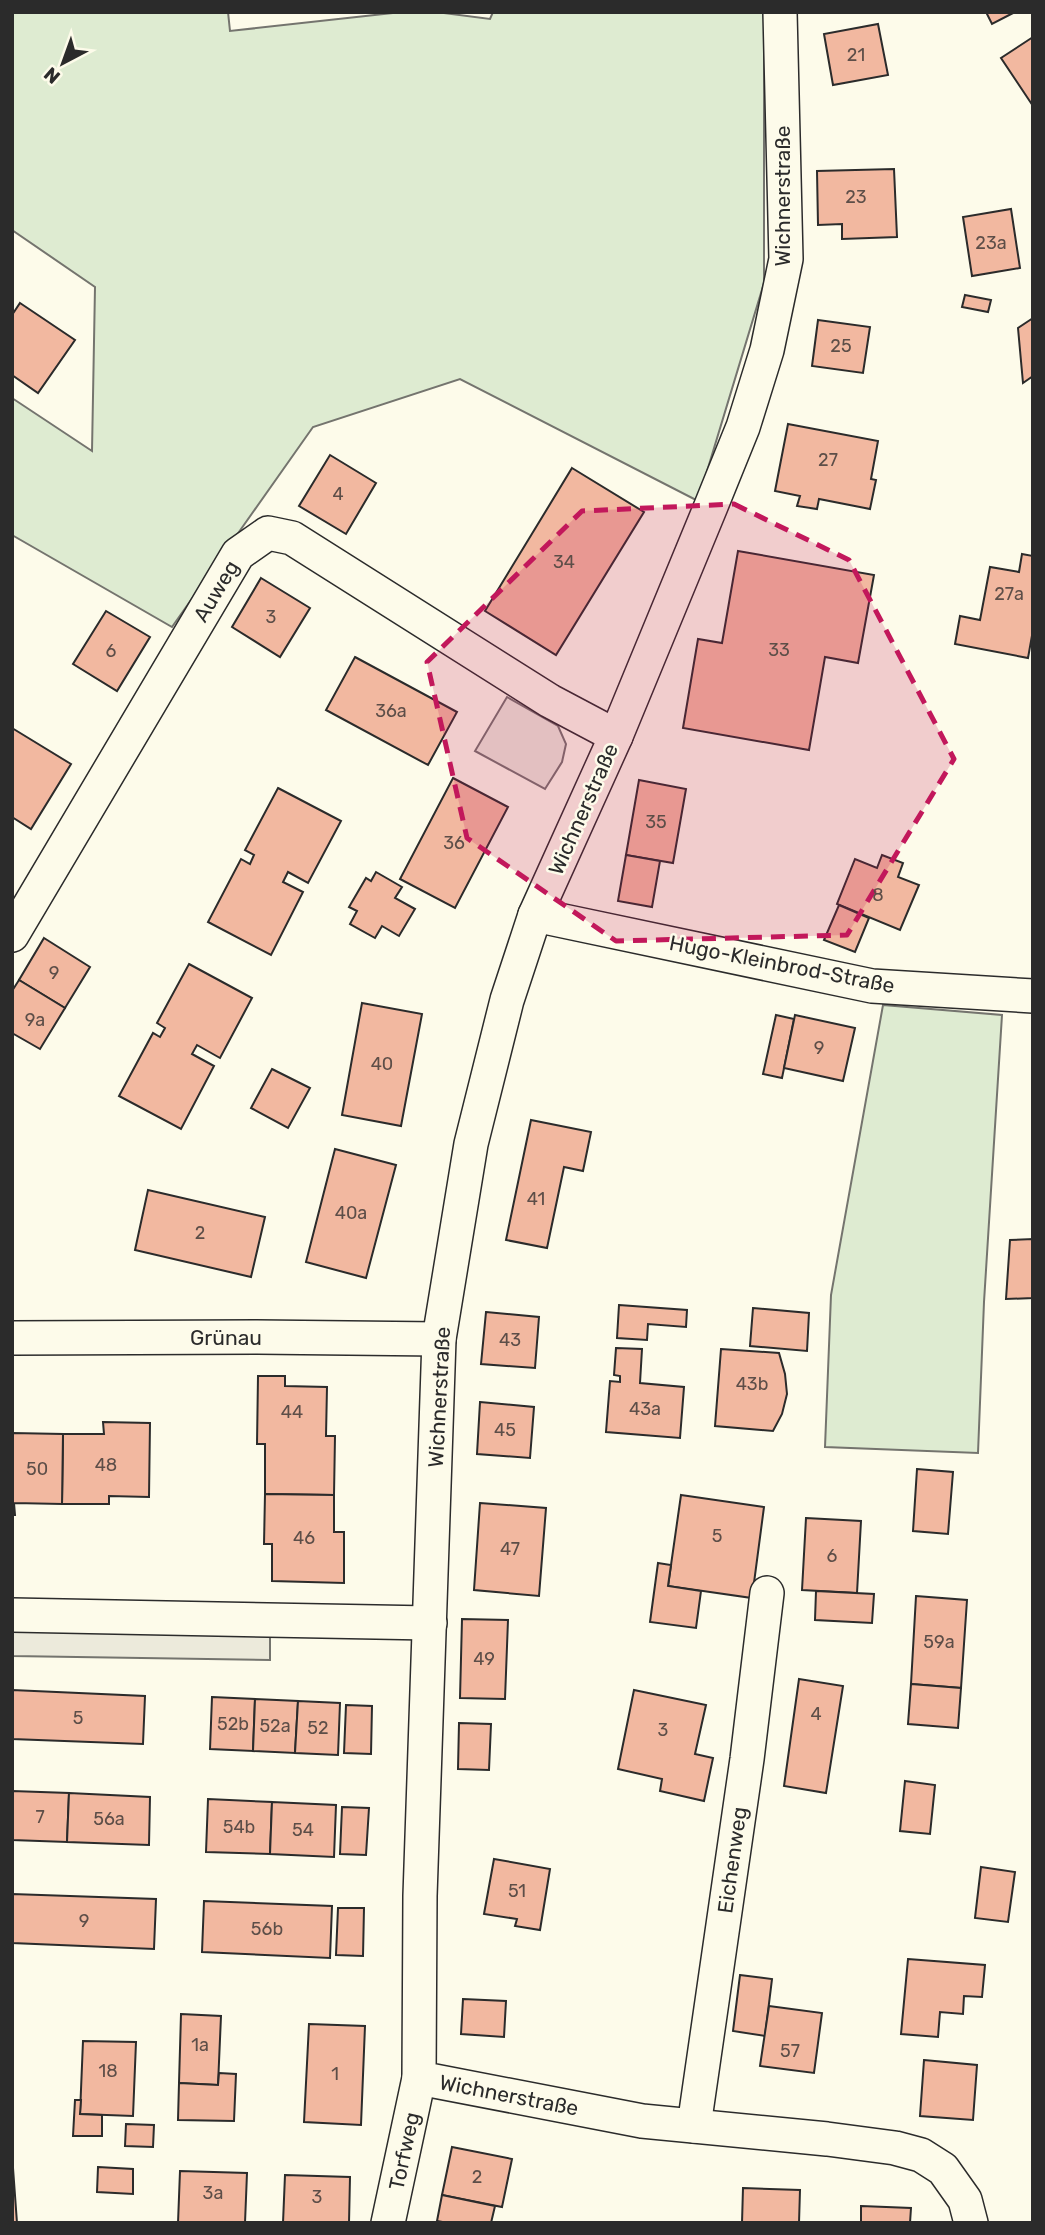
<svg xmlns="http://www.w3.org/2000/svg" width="1045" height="2235" font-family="Rubik,sans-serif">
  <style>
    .green { fill: #deebd1; stroke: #74746e; stroke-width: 2 }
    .parking { fill: #eceadb; stroke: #74746e; stroke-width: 2 }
    .building { fill: #f2b8a0; stroke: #2b2b2b; stroke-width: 2 }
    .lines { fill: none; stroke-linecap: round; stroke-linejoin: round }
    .minor-casing { stroke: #2b2b2b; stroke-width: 36 }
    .minor { stroke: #fdfbea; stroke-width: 33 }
    .marked { fill: #c2185b; fill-opacity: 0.2; stroke: #c2185b; stroke-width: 5; stroke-dasharray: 14 9; stroke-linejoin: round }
    .labels { text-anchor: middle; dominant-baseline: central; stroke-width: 5; stroke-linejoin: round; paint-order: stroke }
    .number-label { font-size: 18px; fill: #5d4e48 }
    .street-label { font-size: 21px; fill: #2b2b2b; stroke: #fdfbea }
  </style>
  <rect width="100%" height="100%" fill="#fdfbea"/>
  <g class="green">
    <path d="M12,12H228L230,31L402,12H436L490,19L493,12H764V283L698,501L460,379L313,427L172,627L12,535V398L92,451L95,287L12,230Z"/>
    <path d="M883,1005L1002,1015L984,1302L978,1453L825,1447L831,1295Z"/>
  </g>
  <g class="parking">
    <path d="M507,697L558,726L566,744L562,762L545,789L475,751Z"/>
    <path d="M12,1630L270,1634V1660L12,1656Z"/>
  </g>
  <g class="building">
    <path d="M986,12H1015L992,24Z"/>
    <path d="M878,24L888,75L833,85L824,34Z"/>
    <path d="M1033,37V106L1001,58Z"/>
    <path d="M894,169L897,237L842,239V224L818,225L817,171Z"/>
    <path d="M1011,209L1020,268L972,276L963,217Z"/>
    <path d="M965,295L991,300L988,312L962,307Z"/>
    <path d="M20,303L75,340L38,393L12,375V315Z"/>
    <path d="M1033,318V376L1023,383L1018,328Z"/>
    <path d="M818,320L870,327L863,373L812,366Z"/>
    <path d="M788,424L878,441L871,479L876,480L870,509L819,499L817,509L797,506L800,496L775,491Z"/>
    <path d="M330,455L376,483L346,534L299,506Z"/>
    <path d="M572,468L644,512L556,655L485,611Z"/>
    <path d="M738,551L874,575L858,663L825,657L809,750L683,728L698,639L722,643Z"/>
    <path d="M1022,554L1033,556V630L1028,658L955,644L960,616L980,620L990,567L1019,572Z"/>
    <path d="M261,578L310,608L280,657L232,627Z"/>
    <path d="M106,611L150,637L117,691L73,664Z"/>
    <path d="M355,657L457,712L428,765L326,710Z"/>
    <path d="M12,728L71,764L31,829L12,817Z"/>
    <path d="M453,778L508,807L455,908L400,879Z"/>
    <path d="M639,780L686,789L673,863L626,855Z"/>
    <path d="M278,788L341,821L308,883L288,872L283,882L303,892L271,955L208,922L241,859L250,864L254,855L245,850Z"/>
    <path d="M626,855L660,861L652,907L618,901Z"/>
    <path d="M882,855L903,863L898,877L919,885L900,930L837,904L855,859L877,868Z"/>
    <path d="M376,872L402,887L395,898L415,909L399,936L382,926L375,938L350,924L357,911L349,907L366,878L371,881Z"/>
    <path d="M839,905L869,918L855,952L824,940Z"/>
    <path d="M44,938L90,967L65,1008L19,980Z"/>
    <path d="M189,964L252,998L220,1058L197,1045L192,1054L214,1066L181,1129L119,1096L153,1033L160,1037L165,1028L157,1023Z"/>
    <path d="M19,980L65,1008L40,1049L12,1033V991Z"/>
    <path d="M362,1003L422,1014L401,1126L342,1115Z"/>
    <path d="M776,1015L794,1019L782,1078L763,1074Z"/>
    <path d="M795,1015L855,1028L843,1081L784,1068Z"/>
    <path d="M272,1069L310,1088L288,1128L251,1108Z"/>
    <path d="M531,1120L591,1132L583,1171L564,1167L547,1248L506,1240Z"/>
    <path d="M335,1149L396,1165L366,1278L306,1262Z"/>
    <path d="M148,1190L265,1217L251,1277L135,1250Z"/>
    <path d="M1033,1239V1298L1006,1299L1010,1240Z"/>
    <path d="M619,1305L687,1310L686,1327L648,1324L647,1340L617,1338Z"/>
    <path d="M753,1308L809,1313L807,1351L750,1346Z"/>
    <path d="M486,1312L539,1317L535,1368L481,1364Z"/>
    <path d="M616,1348L642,1349L640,1383L684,1387L680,1438L606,1432L610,1381L620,1382V1376L614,1375Z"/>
    <path d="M721,1349L779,1353L785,1374L787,1394L782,1414L773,1431L715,1426Z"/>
    <path d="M258,1376H285V1386L327,1387L326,1436H335L334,1495L265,1494V1444H257Z"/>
    <path d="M480,1402L534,1407L530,1458L477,1454Z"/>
    <path d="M103,1422L150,1423L149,1497L109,1496V1504H62L63,1434H104Z"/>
    <path d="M12,1433L63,1434L62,1504L14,1503L15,1515H12Z"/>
    <path d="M917,1469L953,1472L948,1534L913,1531Z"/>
    <path d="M265,1494L334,1495V1532H344V1583L272,1581V1544H264Z"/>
    <path d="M681,1495L764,1507L752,1598L668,1586Z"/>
    <path d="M480,1503L546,1508L539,1596L474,1590Z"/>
    <path d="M806,1518L861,1521L857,1593L802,1590Z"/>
    <path d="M658,1563L671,1565L668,1586L701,1591L696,1628L650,1622Z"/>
    <path d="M816,1591L874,1594L872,1623L815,1620Z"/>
    <path d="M916,1596L967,1600L961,1688L911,1684Z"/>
    <path d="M462,1619L508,1620L505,1699L460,1698Z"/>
    <path d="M799,1679L843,1686L826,1793L784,1786Z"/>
    <path d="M911,1684L961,1688L958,1728L908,1724Z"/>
    <path d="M12,1690L145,1696L143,1744L12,1739Z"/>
    <path d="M634,1690L706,1705L695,1754L713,1758L704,1801L660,1791L662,1779L618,1769Z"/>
    <path d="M212,1697L255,1699L253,1751L210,1749Z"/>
    <path d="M255,1699L298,1701L295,1753L253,1751Z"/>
    <path d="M298,1701L340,1703L338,1755L295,1753Z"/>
    <path d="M346,1705L372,1706L371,1754L344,1753Z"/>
    <path d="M459,1723L491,1724L489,1770L458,1769Z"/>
    <path d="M905,1781L935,1785L930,1834L900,1831Z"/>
    <path d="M12,1791L69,1793L67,1842L12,1840Z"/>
    <path d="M69,1793L150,1797L149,1845L67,1842Z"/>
    <path d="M208,1799L272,1802L270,1854L206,1852Z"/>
    <path d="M272,1802L336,1805L334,1857L270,1854Z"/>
    <path d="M342,1807L369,1808L366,1855L340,1854Z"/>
    <path d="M494,1859L550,1869L540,1930L515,1926L517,1919L484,1914Z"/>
    <path d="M981,1867L1015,1872L1008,1922L975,1918Z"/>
    <path d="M12,1894L156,1899L154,1949L12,1943Z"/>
    <path d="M204,1901L332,1906L330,1958L202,1952Z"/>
    <path d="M338,1908H364L363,1956L336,1955Z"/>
    <path d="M908,1959L985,1965L982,1997L964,1996L963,2014L940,2012L938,2037L901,2034Z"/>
    <path d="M740,1975L772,1979L765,2036L733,2031Z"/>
    <path d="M463,1999L506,2001L504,2037L461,2034Z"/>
    <path d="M769,2006L822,2013L814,2073L760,2066Z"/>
    <path d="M181,2014L221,2016L218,2085L179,2083Z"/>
    <path d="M309,2024L365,2026L361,2125L304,2122Z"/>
    <path d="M83,2041L136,2042L133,2116L80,2114Z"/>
    <path d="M924,2060L977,2065L973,2120L920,2116Z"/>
    <path d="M219,2073L236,2074L234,2121L178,2120L179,2083L218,2085Z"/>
    <path d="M75,2100H81L80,2114L102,2115V2136H73Z"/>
    <path d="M126,2124L154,2125L153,2147L125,2146Z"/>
    <path d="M452,2147L512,2159L502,2207L442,2195Z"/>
    <path d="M98,2167L133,2169V2194L97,2192Z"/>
    <path d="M12,2168H13L17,2223H12Z"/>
    <path d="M180,2171L247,2173L245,2223H178Z"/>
    <path d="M285,2175L350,2177L349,2223H283Z"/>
    <path d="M743,2188L800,2190L799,2223H742Z"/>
    <path d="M442,2195L495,2206L491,2223H448L437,2221Z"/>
    <path d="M861,2206L911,2208L910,2223H861Z"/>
  </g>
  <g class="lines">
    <g class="minor-casing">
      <g id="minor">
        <path d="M780,12L786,259L767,350L743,427L711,506L616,736L535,915L507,1000L471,1144L439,1339L420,1896L419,2078L642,2121L827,2139L895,2148L921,2155L943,2169L965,2200L971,2223"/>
        <path d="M535,915L872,986L1033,996"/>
        <path d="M12,935L238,554L268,533L292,538L550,701L616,736"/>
        <path d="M12,1338L257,1337L439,1339"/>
        <path d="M12,1615L430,1623"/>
        <path d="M694,2126L747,1759L767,1593"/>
        <path d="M388,2223L419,2078"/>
      </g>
    </g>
    <use href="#minor" class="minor"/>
  </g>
  <path class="marked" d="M734,504L849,560L954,759L847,935L616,941L467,838L427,662L582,511Z"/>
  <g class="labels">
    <g class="number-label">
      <text x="856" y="55">21</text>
      <text x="856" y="197">23</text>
      <text x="991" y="243">23a</text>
      <text x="841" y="346">25</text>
      <text x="828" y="460">27</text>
      <text x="338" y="494">4</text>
      <text x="564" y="562">34</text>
      <text x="1009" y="594">27a</text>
      <text x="271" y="617">3</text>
      <text x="779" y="650">33</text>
      <text x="111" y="651">6</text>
      <text x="391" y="711">36a</text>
      <text x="656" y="822">35</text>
      <text x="454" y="843">36</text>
      <text x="878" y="895">8</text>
      <text x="54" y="973">9</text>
      <text x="35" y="1020">9a</text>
      <text x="819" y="1048">9</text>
      <text x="382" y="1064">40</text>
      <text x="536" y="1199">41</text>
      <text x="351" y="1213">40a</text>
      <text x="200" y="1233">2</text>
      <text x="510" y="1340">43</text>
      <text x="752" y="1384">43b</text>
      <text x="645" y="1409">43a</text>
      <text x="292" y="1412">44</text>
      <text x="505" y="1430">45</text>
      <text x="106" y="1465">48</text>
      <text x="37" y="1469">50</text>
      <text x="717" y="1536">5</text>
      <text x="304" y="1538">46</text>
      <text x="510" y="1549">47</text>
      <text x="832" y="1556">6</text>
      <text x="939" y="1642">59a</text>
      <text x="484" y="1659">49</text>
      <text x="816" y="1714">4</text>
      <text x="78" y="1718">5</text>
      <text x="233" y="1724">52b</text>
      <text x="275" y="1726">52a</text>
      <text x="318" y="1728">52</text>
      <text x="663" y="1730">3</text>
      <text x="40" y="1817">7</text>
      <text x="109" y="1819">56a</text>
      <text x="239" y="1827">54b</text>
      <text x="303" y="1830">54</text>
      <text x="517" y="1891">51</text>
      <text x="84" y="1921">9</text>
      <text x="267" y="1929">56b</text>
      <text x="200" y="2045">1a</text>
      <text x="790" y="2051">57</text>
      <text x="108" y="2071">18</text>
      <text x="335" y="2074">1</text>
      <text x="477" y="2177">2</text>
      <text x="213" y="2193">3a</text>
      <text x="317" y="2197">3</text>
    </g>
    <g class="street-label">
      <text transform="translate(782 196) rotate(-90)">Wichnerstraße</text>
      <text transform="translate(216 591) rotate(-59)">Auweg</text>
      <text transform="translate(583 809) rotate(-66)">Wichnerstraße</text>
      <text transform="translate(782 964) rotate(11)">Hugo-Kleinbrod-Straße</text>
      <text x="226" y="1337">Grünau</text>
      <text transform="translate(439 1397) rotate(-87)">Wichnerstraße</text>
      <text transform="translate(732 1860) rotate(-82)">Eichenweg</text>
      <text transform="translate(509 2095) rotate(11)">Wichnerstraße</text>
      <text transform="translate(404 2151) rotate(-78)">Torfweg</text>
    </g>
  </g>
  <rect width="1045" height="2235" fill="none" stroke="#2b2b2b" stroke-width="28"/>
  <g transform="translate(63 63) rotate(221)" stroke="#fdfbea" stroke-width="5" paint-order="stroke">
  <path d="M0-5L12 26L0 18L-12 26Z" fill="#2b2b2b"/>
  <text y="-10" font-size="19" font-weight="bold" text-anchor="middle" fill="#2b2b2b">N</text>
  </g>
</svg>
